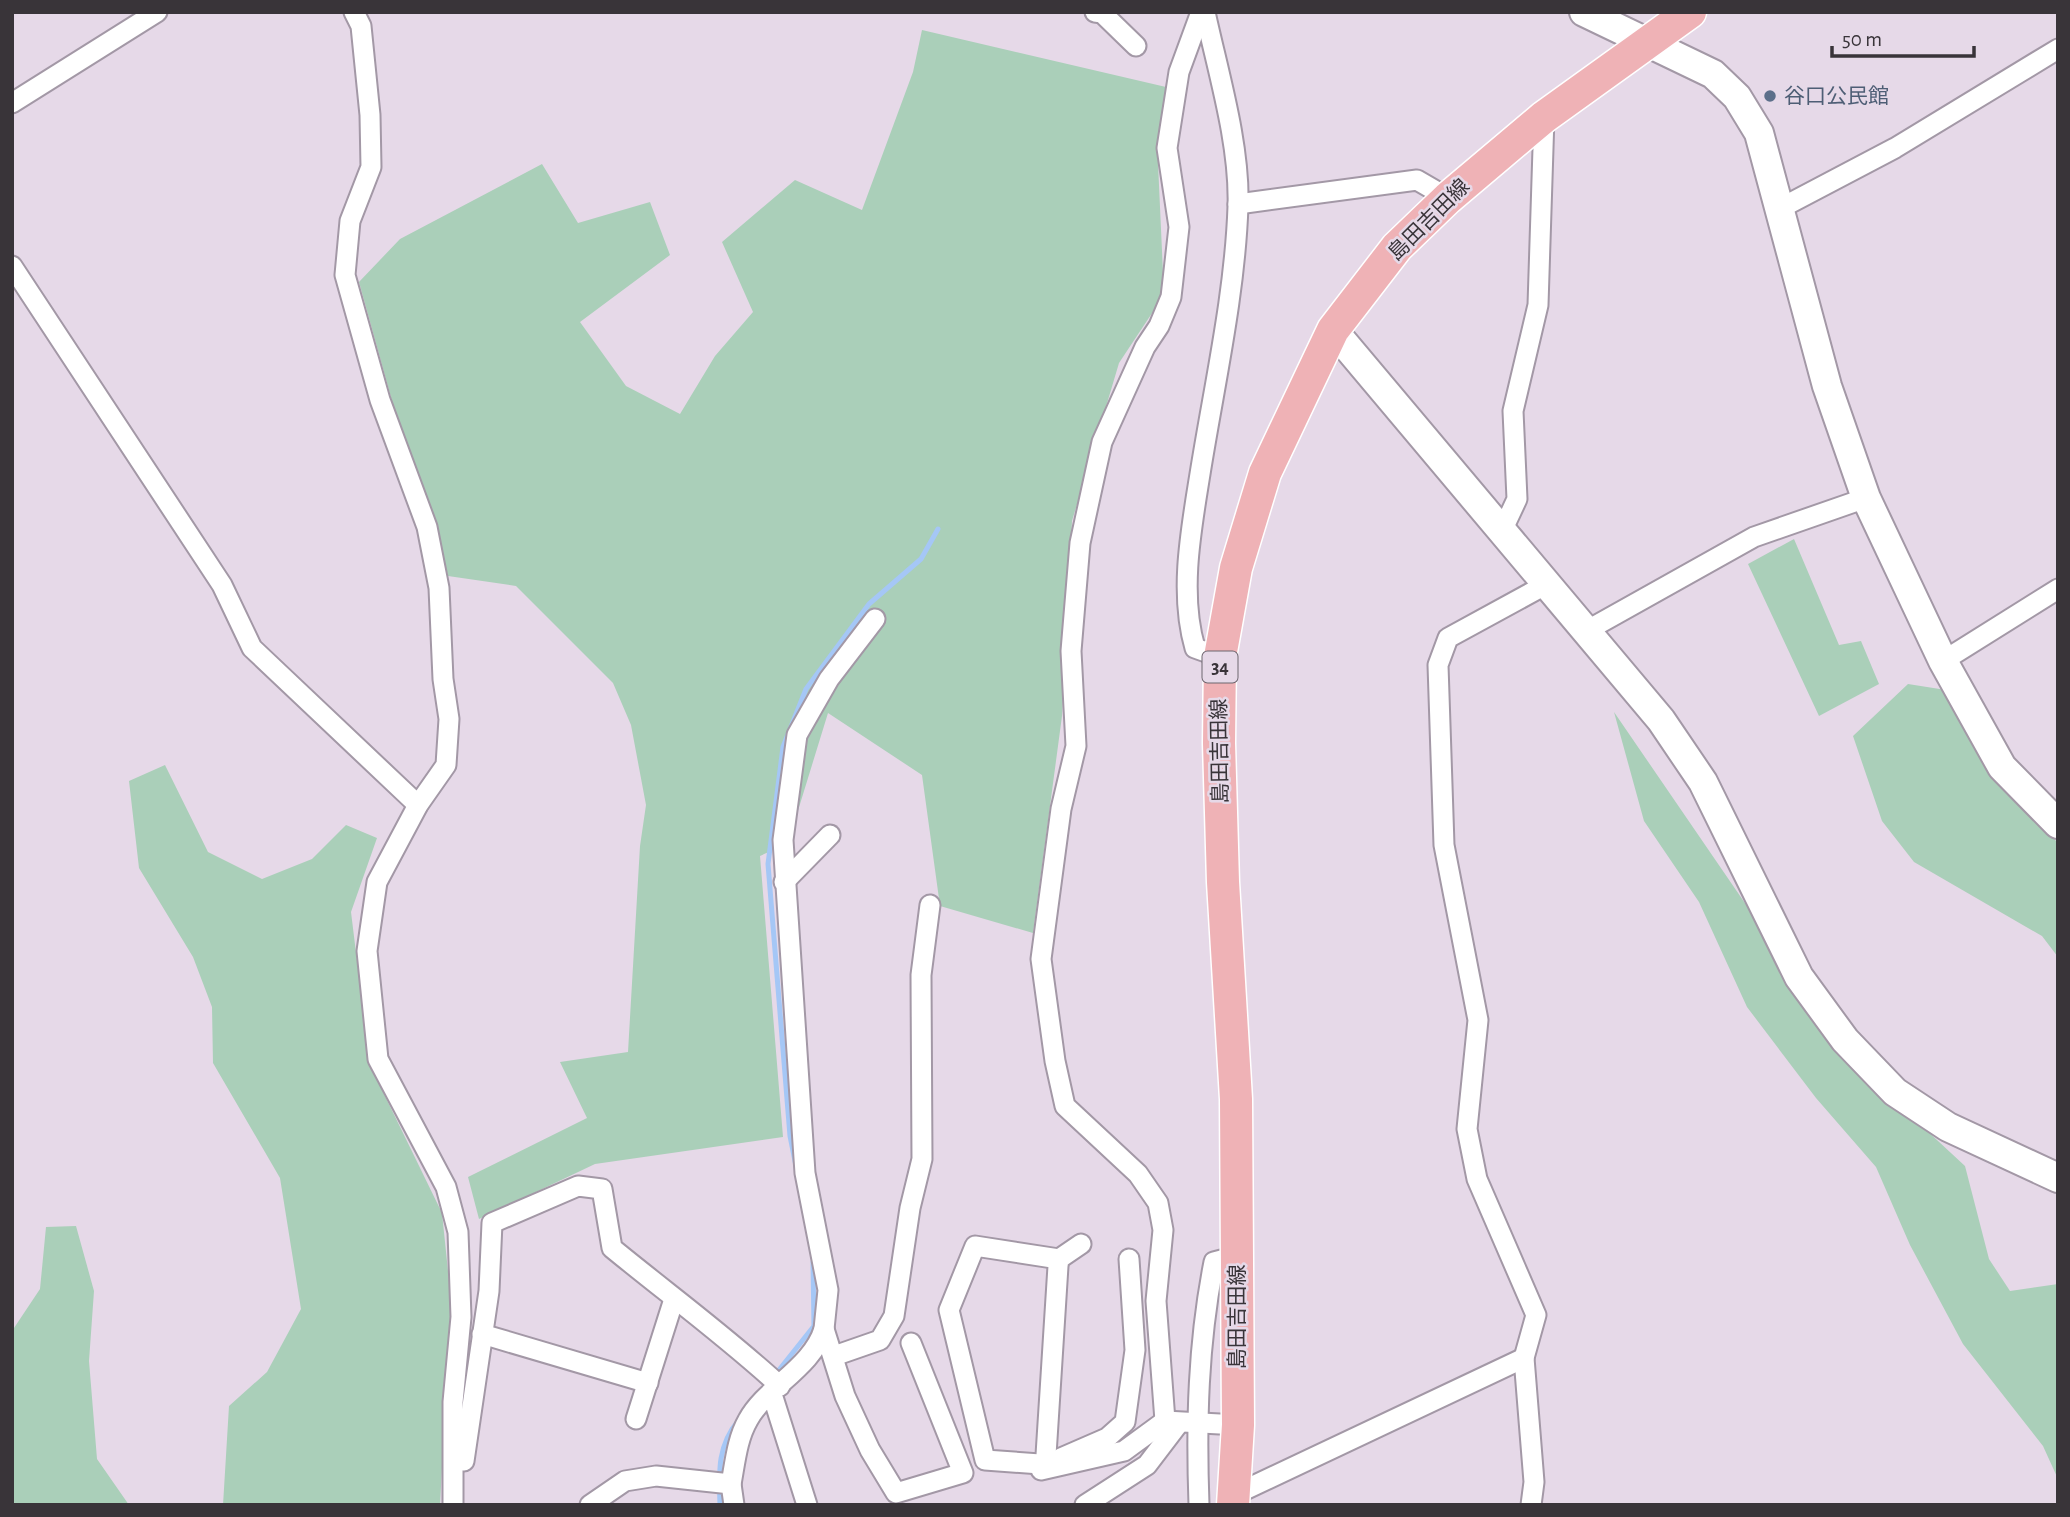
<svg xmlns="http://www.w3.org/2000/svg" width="2070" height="1517" font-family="'Alegreya Sans','Noto Sans JP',sans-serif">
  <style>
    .green { fill: #aacfb9 }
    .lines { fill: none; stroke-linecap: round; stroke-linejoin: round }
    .stream { stroke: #a5c7f6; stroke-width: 5 }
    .street-casing { stroke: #a398a6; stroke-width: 23 }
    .secondary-casing { stroke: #a398a6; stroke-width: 32 }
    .primary-casing { stroke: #fff; stroke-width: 35 }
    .street { stroke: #fff; stroke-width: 19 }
    .secondary { stroke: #fff; stroke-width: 28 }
    .primary { stroke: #efb2b6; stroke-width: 32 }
    .service-dot { fill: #5c6f8a; stroke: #e6d9e8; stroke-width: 2.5 }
    .labels { text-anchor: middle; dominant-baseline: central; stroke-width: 5; stroke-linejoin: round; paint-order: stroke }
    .shield { fill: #e6d9e8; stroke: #6d666e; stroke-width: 2 }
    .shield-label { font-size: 19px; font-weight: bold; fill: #393439 }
    .service-label { font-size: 21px; fill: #4e5e75; stroke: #e6d9e8; text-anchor: start }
    .street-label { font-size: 21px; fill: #393439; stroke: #e6d9e8 }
  </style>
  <rect width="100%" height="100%" fill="#e6d9e8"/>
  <g class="green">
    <path d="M922,30L1166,87L1158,163L1164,295L1119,363L1072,521L1062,716L1033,933L940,906L922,775L828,713L788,843L760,856L783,1137L595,1164L479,1219L468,1177L587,1118L560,1062L628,1052L640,846L646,805L631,725L613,683L516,586L448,576L436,527L402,437L359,282L400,239L542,164L578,223L650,202L670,255L580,322L626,386L680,414L715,356L753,312L722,242L795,180L862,210L913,72Z"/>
    <path d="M1794,539L1839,645L1861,641L1879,684L1819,716L1748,564Z"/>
    <path d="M1908,684L1946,690L2001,785L2058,843V957L2042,936L1914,862L1882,821L1853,736Z"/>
    <path d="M1614,712L1856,1065L1965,1166L1989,1259L2010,1291L2058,1284V1479L2043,1446L1963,1344L1910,1245L1876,1167L1816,1098L1747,1007L1699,902L1644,821Z"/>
    <path d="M165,765L208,852L262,879L312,859L346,825L377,838L351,912L368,1050L384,1094L442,1213L451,1300L440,1505H223L229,1406L267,1372L301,1309L280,1178L213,1063L212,1007L193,957L139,868L129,781Z"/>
    <path d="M76,1226L94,1291L89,1361L97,1459L129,1505H12V1331L40,1289L46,1227Z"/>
  </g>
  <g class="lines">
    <g class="stream">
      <path d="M796,1166L790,1136L768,864L783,747L806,689L869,604L921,559L938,529"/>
      <path d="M775,1375L814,1326L813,1262"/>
      <path d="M720,1505C719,1473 717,1446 738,1421"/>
    </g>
    <g class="street-casing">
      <g id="street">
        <path d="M354,12L361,26L370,115L371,167L350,221L345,275L380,400L427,527L439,588L443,679L449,719L446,765L418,805L377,882L367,951L378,1059L446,1187L458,1232L461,1317L453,1402V1505"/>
        <path d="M1095,12L1102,13L1136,46"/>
        <path d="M1205,12C1218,72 1240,144 1238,206C1235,295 1214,386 1200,474C1191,530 1179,593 1195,648L1220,657"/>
        <path d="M12,103L157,12"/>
        <path d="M1238,204L1417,180L1448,198"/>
        <path d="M1777,210L1895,148L2058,49"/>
        <path d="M12,266L222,585L252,648L418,805"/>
        <path d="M1503,529L1517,499L1513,411L1538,305L1544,117"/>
        <path d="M1586,631L1754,537L1866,498"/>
        <path d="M1943,661L2058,589"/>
        <path d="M784,882L830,835"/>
        <path d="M824,1329L828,1290L805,1173L783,840L797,735L829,679L875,619"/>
        <path d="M482,1334L648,1383"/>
        <path d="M834,1356L880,1340L894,1316L910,1208L922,1159L921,975L930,905"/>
        <path d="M772,1394L807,1505"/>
        <path d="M636,1419L674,1299"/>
        <path d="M1165,1421L1156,1301L1163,1230L1158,1203L1138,1174L1065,1106L1055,1061L1041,959L1061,809L1076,746L1071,651L1080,543L1102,442L1145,347L1159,326L1171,297L1179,227L1167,148L1179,72L1201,12"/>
        <path d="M1061,1458L1107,1438L1125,1422L1135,1350L1129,1259"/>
        <path d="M464,1461L489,1291L492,1223L578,1186L602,1189L612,1248C668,1294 727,1337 780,1386"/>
        <path d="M1054,1465L985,1460L949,1310L975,1246L1059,1259"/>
        <path d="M1054,1465L1046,1455L1058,1266L1059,1259L1081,1244"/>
        <path d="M1041,1470L1124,1451L1165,1421L1238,1425"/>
        <path d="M731,1484C735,1463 737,1439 748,1420C766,1387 812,1368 824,1329L845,1396L870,1450L896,1493L963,1473L911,1343"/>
        <path d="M1234,1495L1524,1358"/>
        <path d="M590,1505L625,1481L656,1476L731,1484L734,1505"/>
        <path d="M1085,1505L1147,1465L1179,1423"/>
        <path d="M1199,1505C1196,1423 1198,1343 1214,1262L1237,1256"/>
        <path d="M1531,1505L1534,1482L1524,1358L1536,1315L1477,1179L1467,1129L1478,1020L1444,845L1438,665L1448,638L1547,584"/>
      </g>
    </g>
    <g class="secondary-casing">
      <g id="secondary">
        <path d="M1584,12L1713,74L1737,97L1759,133L1827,386L1866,498L1943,661L2002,767L2058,824"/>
        <path d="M1333,330L1661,720L1703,782L1799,977L1845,1040L1895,1092L1948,1127L2058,1178"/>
      </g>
    </g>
    <g class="primary-casing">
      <path id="primary" d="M1233,1505L1238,1425L1236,1099L1223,882L1219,743L1220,657L1236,568L1265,473L1333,330L1397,247L1448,198L1544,117L1690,12"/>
    </g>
    <use href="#street" class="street"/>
    <use href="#secondary" class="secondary"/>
    <use href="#primary" class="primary"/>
  </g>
  <circle class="service-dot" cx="1770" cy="96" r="7"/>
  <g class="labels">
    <rect class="shield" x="1202.5" y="651.5" width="35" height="31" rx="5"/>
    <g class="shield-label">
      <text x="1220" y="667">34</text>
    </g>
    <g class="service-label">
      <text x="1784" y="96">谷口公民館</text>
    </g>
    <g class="street-label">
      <text transform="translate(1429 220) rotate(-45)">島田吉田線</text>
      <text transform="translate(1220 751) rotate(-91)">島田吉田線</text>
      <text transform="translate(1237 1317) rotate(-90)">島田吉田線</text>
    </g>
  </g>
  <rect width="2070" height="1517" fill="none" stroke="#393439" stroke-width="28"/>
  <path d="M1832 46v10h142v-10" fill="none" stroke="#393439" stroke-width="3.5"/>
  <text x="1842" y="46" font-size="21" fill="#393439" stroke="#e6d9e8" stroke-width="5" paint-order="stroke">50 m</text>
</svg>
